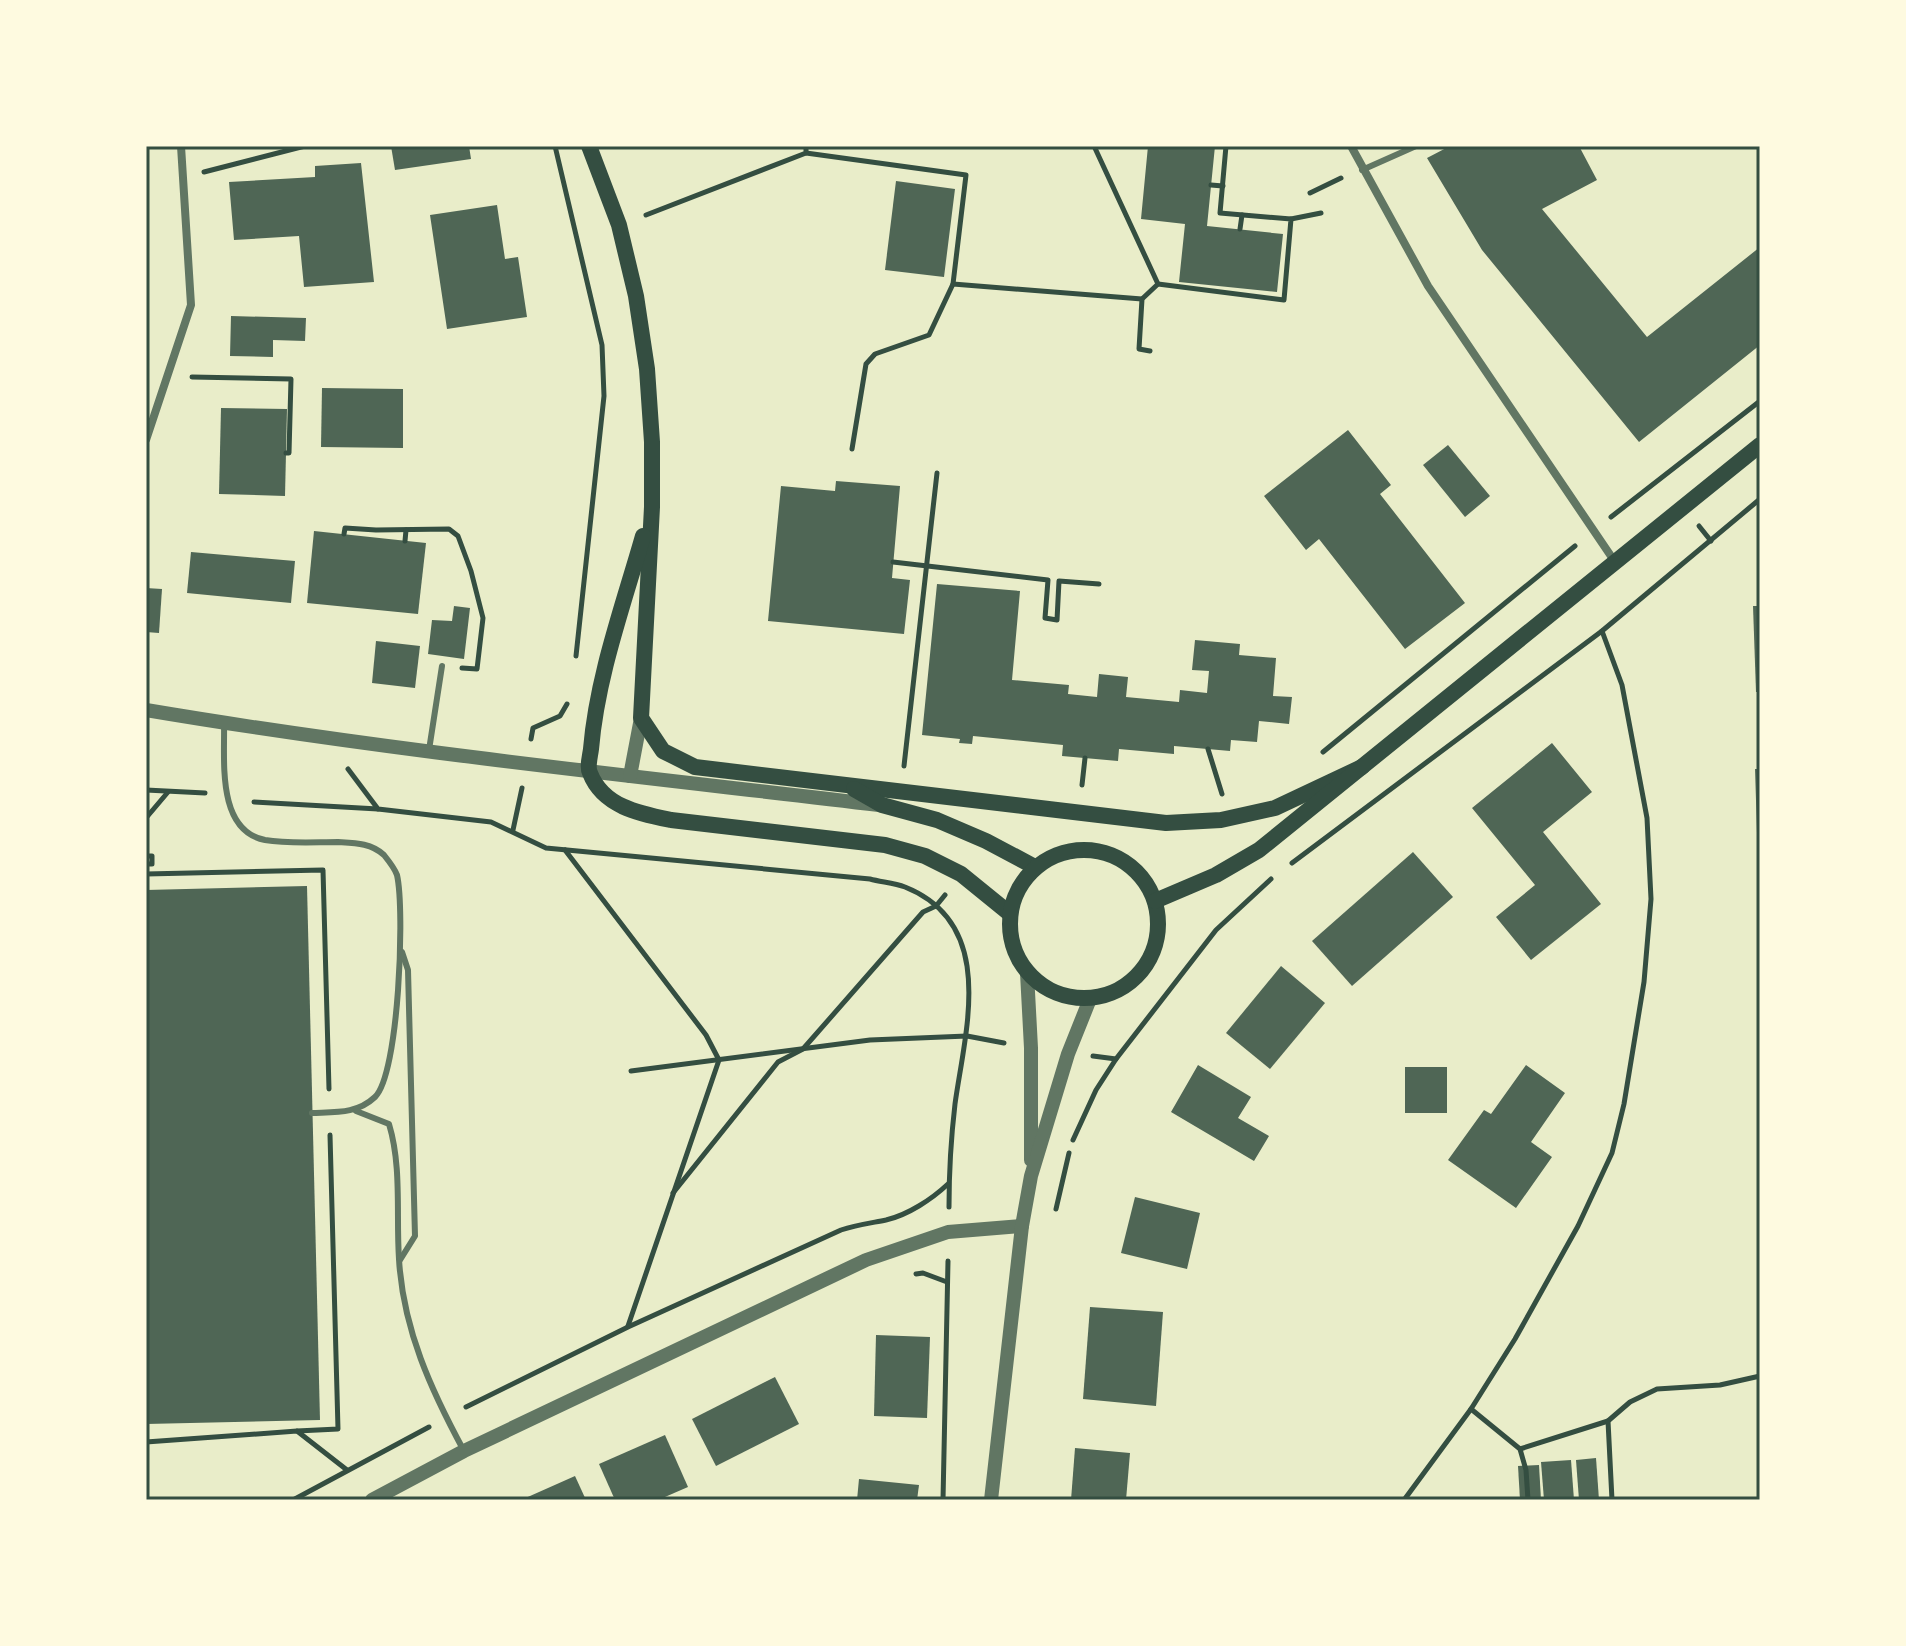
<svg xmlns="http://www.w3.org/2000/svg" width="1906" height="1646" font-family="'Fira Sans',sans-serif">
  <style>
    .building { fill: #4f6655 }
    .lines { fill: none; stroke-linecap: round; stroke-linejoin: round }
    .path { stroke: #344e41; stroke-width: 5 }
    .service { stroke: #617663; stroke-width: 6 }
    .minor { stroke: #617663; stroke-width: 8 }
    .tertiary { stroke: #617663; stroke-width: 14 }
    .secondary { stroke: #344e41; stroke-width: 16 }
    .neatline { fill: none; stroke: #344e41; stroke-width: 3 }
  </style>
  <rect width="100%" height="100%" fill="#e9edc9"/>
  <g class="building">
    <path d="M391,146H469L471,159L395,170Z"/>
    <path d="M1148,146H1215L1207,226L1283,234L1277,292L1179,282L1185,224L1141,219Z"/>
    <path d="M1450,146H1579L1597,180L1542,209L1647,337L1760,247V345L1639,442L1482,250L1427,158Z"/>
    <path d="M361,163L374,282L304,287L299,236L234,240L229,182L315,177V166Z"/>
    <path d="M896,181L955,189L944,277L885,270Z"/>
    <path d="M497,205L505,259L518,257L527,317L447,329L430,215Z"/>
    <path d="M231,316L306,318L305,341L273,340V357L230,356Z"/>
    <path d="M322,388L403,389V448L321,447Z"/>
    <path d="M221,408L287,409L285,496L219,494Z"/>
    <path d="M1348,430L1391,485L1380,494L1465,603L1405,649L1319,539L1306,550L1264,496Z"/>
    <path d="M1448,445L1490,496L1465,517L1423,465Z"/>
    <path d="M836,481L900,486L892,578L910,580L904,634L768,621L781,486L835,491Z"/>
    <path d="M314,531L426,543L418,614L307,603Z"/>
    <path d="M191,552L295,561L291,603L187,593Z"/>
    <path d="M937,584L1020,591L1012,680L1069,685L1068,694L1097,697L1099,674L1128,677L1126,697L1179,702L1180,690L1207,693L1209,671L1192,670L1195,640L1240,644L1239,655L1276,658L1273,696L1292,697L1289,724L1259,721L1257,742L1231,740L1230,751L1174,746V754L1119,749L1118,761L1062,756L1063,745L973,736L972,744L959,743L960,739L922,735Z"/>
    <path d="M146,588L162,589L159,633L146,632Z"/>
    <path d="M454,606L470,608L464,659L428,654L432,620L452,621Z"/>
    <path d="M1753,606H1760V692H1756Z"/>
    <path d="M376,641L420,646L415,688L372,683Z"/>
    <path d="M1552,743L1592,792L1543,832L1601,904L1531,960L1496,917L1535,885L1472,808Z"/>
    <path d="M1755,769H1760V833H1757Z"/>
    <path d="M1413,852L1453,897L1352,986L1312,941Z"/>
    <path d="M307,886L320,1420L146,1424V890Z"/>
    <path d="M1281,966L1325,1003L1270,1069L1226,1033Z"/>
    <path d="M1198,1065L1251,1097L1238,1118L1269,1136L1254,1161L1171,1112Z"/>
    <path d="M1526,1065L1565,1093L1531,1142L1552,1157L1516,1208L1448,1160L1484,1110L1491,1114Z"/>
    <rect x="1405" y="1067" width="42" height="46"/>
    <path d="M1135,1197L1200,1213L1187,1269L1121,1253Z"/>
    <path d="M1090,1307L1163,1312L1156,1406L1083,1399Z"/>
    <path d="M876,1335L930,1337L927,1418L874,1416Z"/>
    <path d="M775,1377L799,1424L716,1466L692,1419Z"/>
    <path d="M665,1435L688,1487L658,1500H615L599,1464Z"/>
    <path d="M1075,1448L1130,1453L1126,1500H1071Z"/>
    <path d="M1596,1458L1599,1500H1579L1576,1460Z"/>
    <path d="M1571,1460L1574,1500H1544L1541,1462Z"/>
    <path d="M1539,1465L1541,1500H1520L1518,1466Z"/>
    <path d="M575,1476L586,1500H521Z"/>
    <path d="M859,1479L919,1485L917,1500H857Z"/>
  </g>
  <g class="lines">
    <g class="path">
      <path d="M555,146L602,345L604,396L576,656"/>
      <path d="M1094,146L1158,284L1284,300L1291,219L1220,213L1226,146"/>
      <path d="M806,153L966,175L953,284"/>
      <path d="M204,172L305,146"/>
      <path d="M1211,185L1223,186"/>
      <path d="M1310,193L1341,178"/>
      <path d="M646,215L806,153V146"/>
      <path d="M1291,219L1321,213"/>
      <path d="M1240,229L1242,215"/>
      <path d="M1150,351L1139,349L1142,299L1158,284"/>
      <path d="M192,377L291,379L289,453H286"/>
      <path d="M852,449L866,364L875,354L929,335L953,284L1142,299"/>
      <path d="M1611,517L1760,401"/>
      <path d="M1699,526L1711,541"/>
      <path d="M344,534L345,528L376,530L449,529L458,536L471,571L483,618L477,669L462,668"/>
      <path d="M405,541L406,530"/>
      <path d="M893,562L1048,580L1045,618L1057,620L1059,581L1099,584"/>
      <path d="M531,739L533,728L560,716L567,704"/>
      <path d="M1208,749L1222,794"/>
      <path d="M1323,752L1575,546"/>
      <path d="M904,766L937,473"/>
      <path d="M348,769L378,809L491,822L546,848L870,879C881,882 894,883 905,887C998,924 965,1031 955,1104C951,1138 949,1173 949,1207"/>
      <path d="M1082,785L1085,758"/>
      <path d="M146,790L205,793"/>
      <path d="M254,802L378,809"/>
      <path d="M146,818L168,792"/>
      <path d="M513,830L522,788"/>
      <path d="M565,850L706,1035L719,1060L628,1326"/>
      <path d="M146,856H152V864H146"/>
      <path d="M1292,863L1602,631L1760,499"/>
      <path d="M146,874L323,870L329,1089"/>
      <path d="M1093,1056L1116,1059"/>
      <path d="M631,1071L870,1040L967,1036L1004,1043"/>
      <path d="M1073,1140L1096,1090L1116,1059L1216,930L1271,879"/>
      <path d="M673,1193L778,1062L803,1049L923,912L936,906L945,895"/>
      <path d="M1056,1209L1069,1153"/>
      <path d="M916,1274L923,1273L947,1282"/>
      <path d="M466,1407L628,1327L841,1230C856,1225 871,1223 886,1220C908,1215 932,1199 948,1184"/>
      <path d="M1471,1409L1520,1449L1526,1470L1528,1500"/>
      <path d="M297,1431L338,1429L330,1135"/>
      <path d="M146,1442L297,1431L347,1470"/>
      <path d="M1520,1449L1608,1421"/>
      <path d="M293,1500L429,1427"/>
      <path d="M943,1500L948,1261"/>
      <path d="M1404,1500L1471,1409L1515,1339L1578,1226L1612,1153L1624,1104L1644,982L1651,899L1647,818L1622,685L1602,631"/>
      <path d="M1612,1500L1608,1421L1630,1402L1657,1389L1720,1385L1760,1376"/>
    </g>
    <g class="service">
      <path d="M1362,170L1416,146"/>
      <path d="M224,723C225,759 216,830 265,840C288,844 315,842 338,842C355,843 371,843 384,855C388,860 395,869 397,875C405,910 399,1074 375,1097C357,1114 336,1112 312,1113"/>
      <path d="M429,750L442,666"/>
      <path d="M356,1111L389,1124C402,1167 396,1214 399,1259C403,1329 431,1390 464,1451"/>
      <path d="M400,1260L415,1236L408,970L402,952"/>
    </g>
    <g class="minor">
      <path d="M1351,146L1428,286L1615,562"/>
      <path d="M146,440L191,305L181,146"/>
    </g>
    <g class="tertiary">
      <path d="M146,710C389,751 635,776 879,805"/>
      <path d="M630,776L641,718"/>
      <path d="M1027,973L1031,1048V1160"/>
      <path d="M372,1500L464,1451L866,1260L948,1232L1022,1226"/>
      <path d="M991,1500L1022,1226L1031,1176L1068,1054L1090,999"/>
    </g>
    <g class="secondary">
      <path d="M589,146L619,225L636,296L647,369L652,442V507L641,718L663,751L695,767L1166,823L1221,820L1275,808L1362,767"/>
      <path d="M643,536C623,606 597,677 591,749C590,757 587,767 590,773C603,807 641,814 671,820L885,845L925,856L961,874L1009,913"/>
      <path d="M854,789L882,805L937,820L986,841L1035,867"/>
      <circle cx="1084" cy="924" r="74"/>
      <path d="M1155,901L1216,875L1259,850L1760,445"/>
    </g>
  </g>
  <rect width="1906" height="1646" fill="none" stroke="#fefae0" stroke-width="296"/>
  <rect x="148" y="148" width="1610" height="1350" class="neatline"/>
</svg>
